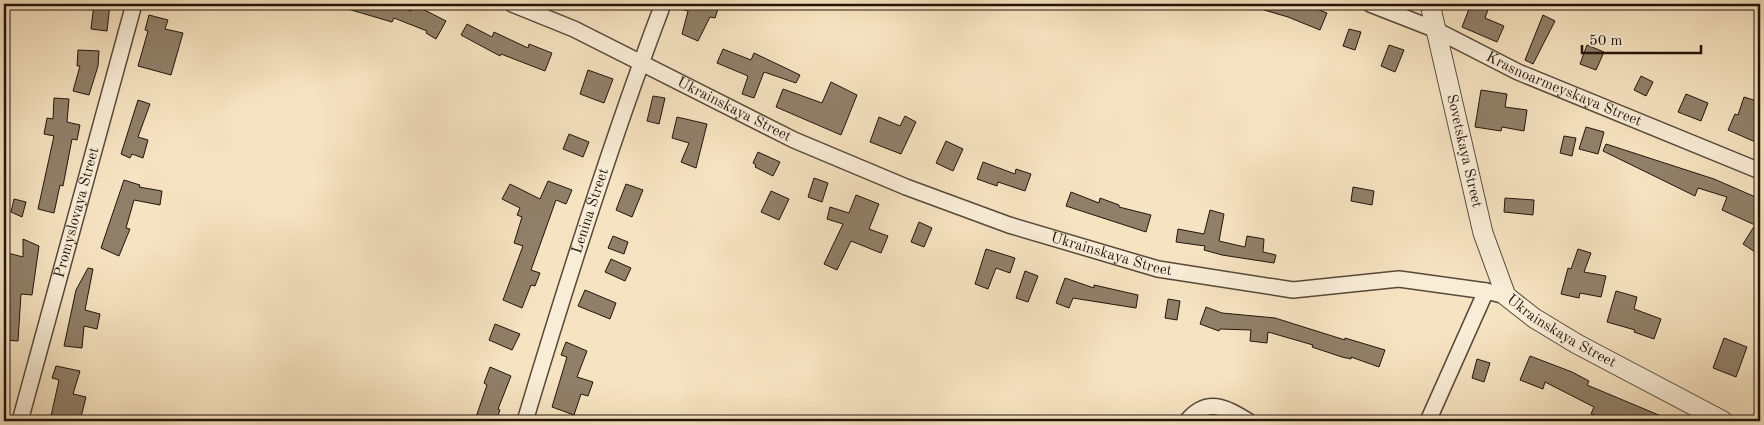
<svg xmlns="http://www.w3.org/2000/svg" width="1764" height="425" font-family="'Old Standard TT',serif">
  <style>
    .building { fill: #908069; stroke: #22140a }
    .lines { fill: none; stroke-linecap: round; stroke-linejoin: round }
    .minor-casing { stroke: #574838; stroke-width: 18 }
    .tertiary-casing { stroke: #574838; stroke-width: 21 }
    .minor { stroke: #f9edd7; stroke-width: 15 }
    .tertiary { stroke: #f9edd7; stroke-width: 19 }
    .labels { text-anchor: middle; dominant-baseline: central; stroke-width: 4; stroke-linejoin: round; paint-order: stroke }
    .street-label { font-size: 15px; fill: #22140a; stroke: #f9edd7 }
  </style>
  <rect width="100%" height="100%" fill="#f6e3c1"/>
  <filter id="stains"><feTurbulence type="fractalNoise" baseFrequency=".004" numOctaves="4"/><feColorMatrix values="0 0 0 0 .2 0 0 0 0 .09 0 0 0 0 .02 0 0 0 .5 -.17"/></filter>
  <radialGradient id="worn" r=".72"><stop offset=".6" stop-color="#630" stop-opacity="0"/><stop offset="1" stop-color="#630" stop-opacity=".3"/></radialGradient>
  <g class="building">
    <path d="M94,4H110L107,31L91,29Z"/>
    <path d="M341,4H391L411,11L413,4L446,21L436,39L426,33L427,31L394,18L392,22L341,7Z"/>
    <path d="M677,4H715L719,6L715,18L710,17L698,41L682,34L688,11L677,8Z"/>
    <path d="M1255,4H1304L1327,13L1320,30L1288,17L1254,7Z"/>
    <path d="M1471,4H1490L1485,18L1504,26L1497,42L1462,27Z"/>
    <path d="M149,15L168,20L165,29L183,33L171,75L138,66L148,31L145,30Z"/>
    <path d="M1543,15L1555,21L1533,64L1525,60Z"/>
    <path d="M467,24L492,37L494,32L528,48L529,44L552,53L545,71L501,54L500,56L461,35Z"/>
    <path d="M1349,29L1361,32L1355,50L1343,46Z"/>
    <path d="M1389,45L1404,50L1395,72L1381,66Z"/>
    <path d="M1587,45L1604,52L1596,70L1580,64Z"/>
    <path d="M723,49L751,60L754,53L800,75L796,83L764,72L754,98L742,94L748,76L717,63Z"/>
    <path d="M78,50L99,51L98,66L89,95L73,91L80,66H77Z"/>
    <path d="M588,70L613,79L604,103L580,94Z"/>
    <path d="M1641,76L1653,82L1646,96L1634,90Z"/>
    <path d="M831,82L857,95L841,135L776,107L783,89L822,103Z"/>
    <path d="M1481,90L1507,94L1505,107L1527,110L1524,131L1502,127L1501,131L1475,127Z"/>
    <path d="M1686,94L1708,103L1701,121L1678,112Z"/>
    <path d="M653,96L665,98L659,124L647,121Z"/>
    <path d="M1744,97L1760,102V144L1728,130L1735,114L1738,115Z"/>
    <path d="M54,98L69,99L67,122L80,125L77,140L72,139L63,186L60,185L54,213L38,209L54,136L44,134L47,118L53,119Z"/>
    <path d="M138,100L150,104L138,137L148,140L143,158L132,154L130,158L121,154Z"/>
    <path d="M905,116L916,122L901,154L870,142L879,117L900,126Z"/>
    <path d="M677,117L707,124L696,168L681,162L689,143L672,138Z"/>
    <path d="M1586,127L1604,132L1598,154L1579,149Z"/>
    <path d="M569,134L589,142L583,157L563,149Z"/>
    <path d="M1564,136L1576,138L1572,156L1560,153Z"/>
    <path d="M946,141L963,149L953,171L936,163Z"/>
    <path d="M1606,144L1714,179L1760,199V243L1755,252L1743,244L1755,225L1722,210L1727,197L1698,188L1695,196L1603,151Z"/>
    <path d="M758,152L780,162L773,176L755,167L756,165L753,163Z"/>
    <path d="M983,162L1015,174L1016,169L1031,174L1025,191L998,182L997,186L977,179Z"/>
    <path d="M814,178L828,183L822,202L808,197Z"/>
    <path d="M124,180L140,185L139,187L162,191L160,205L134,200L126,228L130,229L119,256L101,248Z"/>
    <path d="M548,181L572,190L566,204L556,200L531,270L540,273L535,286L531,285L522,308L503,300L523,246L514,243L522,217L517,215L520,208L502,199L510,184L540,199Z"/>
    <path d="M626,184L643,190L632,217L616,210Z"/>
    <path d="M1353,187L1374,191L1372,205L1351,201Z"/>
    <path d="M771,191L789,199L779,220L761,212Z"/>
    <path d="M1071,192L1099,203L1100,198L1119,205V207L1151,215L1146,232L1066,206Z"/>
    <path d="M856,195L879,204L869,229L888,236L881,253L851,241L837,270L824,264L843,224L827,219L830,207L849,213Z"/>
    <path d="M1505,198L1534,200L1533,215L1504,212Z"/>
    <path d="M14,199L26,202L22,217L11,212Z"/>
    <path d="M1210,210L1224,214L1219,241L1245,247L1247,236L1264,239L1263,252L1276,255L1274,263L1222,255L1204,250L1205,246L1176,242L1178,229L1204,234Z"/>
    <path d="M919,222L932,228L924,247L911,242Z"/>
    <path d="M613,236L628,242L624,254L608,248Z"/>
    <path d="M23,239L39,246L32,295L21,294L18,341L4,340V252L23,257Z"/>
    <path d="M986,249L1015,258L1010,273L996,268L988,289L975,284Z"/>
    <path d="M1578,249L1591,253L1584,272L1606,276L1601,297L1580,293L1579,298L1561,294L1568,268L1571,269Z"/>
    <path d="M611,259L631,268L625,281L605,272Z"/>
    <path d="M88,268L93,269L85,310L100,314L97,329L84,326L82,348L64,346L76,290Z"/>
    <path d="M1025,271L1038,276L1028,302L1016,298Z"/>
    <path d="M1065,278L1094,288V285L1138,295L1136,308L1073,298L1069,308L1056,303Z"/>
    <path d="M585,290L616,303L610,319L578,306Z"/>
    <path d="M1616,291L1637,297L1634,309L1661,319L1654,339L1634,332L1635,330L1607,322Z"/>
    <path d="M1168,299L1180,301L1177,320L1165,318Z"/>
    <path d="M1206,307L1222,313L1275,318L1345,340V338L1385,350L1379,367L1351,357V359L1342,357L1312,347L1313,345L1268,332L1267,343L1250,341L1251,330L1220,329L1219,331L1200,324Z"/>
    <path d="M495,324L520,334L512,350L489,340Z"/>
    <path d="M1724,338L1747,347L1736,377L1713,368Z"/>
    <path d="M566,342L587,351L577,377L593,382L588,396L581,394L574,415L552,407L567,357L561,355Z"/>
    <path d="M1530,356L1572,372L1589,381L1587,385L1673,421H1609L1591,414L1594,407L1545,382L1543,389L1520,380Z"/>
    <path d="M1477,359L1490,363L1484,382L1472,378Z"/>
    <path d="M56,366L80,371L73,394L86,397L80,421L51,416L59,380L52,378Z"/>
    <path d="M490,367L511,376L498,409L500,410L496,421L476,417L487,385L484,383Z"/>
  </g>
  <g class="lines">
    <g class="minor-casing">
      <g id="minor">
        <path id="s1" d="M512,4L574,29L794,140L906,187L1009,225L1158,269L1293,290L1399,279L1486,291L1506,296"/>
        <path id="s2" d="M1370,4L1434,29L1518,72L1760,171"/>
        <path id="s3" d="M20,421L134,4"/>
        <path id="s4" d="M525,421C567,281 611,141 663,4"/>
        <path d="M1187,421C1207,397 1225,407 1248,421"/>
        <path d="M1428,421L1486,291"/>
      </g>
    </g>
    <g class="tertiary-casing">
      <g id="tertiary">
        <path id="s5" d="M1430,4L1483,233L1506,296L1534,318L1577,344L1723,421"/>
      </g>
    </g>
    <use href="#minor" class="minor"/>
    <use href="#tertiary" class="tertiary"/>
  </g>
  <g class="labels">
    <g class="street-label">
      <text stroke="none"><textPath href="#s2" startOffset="212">Krasnoarmeyskaya Street</textPath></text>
      <text stroke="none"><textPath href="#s1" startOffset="246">Ukrainskaya Street</textPath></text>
      <text stroke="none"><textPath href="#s5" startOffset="151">Sovetskaya Street</textPath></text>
      <text stroke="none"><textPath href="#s4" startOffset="220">Lenina Street</textPath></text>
      <text stroke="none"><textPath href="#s3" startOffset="216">Promyslovaya Street</textPath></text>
      <text stroke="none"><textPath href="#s1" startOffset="651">Ukrainskaya Street</textPath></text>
      <text stroke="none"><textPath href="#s5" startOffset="368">Ukrainskaya Street</textPath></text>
    </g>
  </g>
  <rect width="1764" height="425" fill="none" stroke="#f6e3c1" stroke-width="20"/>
  <rect x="5" y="5" width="1754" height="415" fill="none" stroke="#22140a" stroke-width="2.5"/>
  <rect x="10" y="10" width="1744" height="405" fill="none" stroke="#22140a"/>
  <path d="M1582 45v8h119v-8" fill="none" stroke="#22140a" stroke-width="2.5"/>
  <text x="1589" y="45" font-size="15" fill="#22140a" stroke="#f9edd7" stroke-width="4" paint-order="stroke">50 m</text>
  <rect width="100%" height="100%" filter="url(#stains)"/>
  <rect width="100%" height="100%" fill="url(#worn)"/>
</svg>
